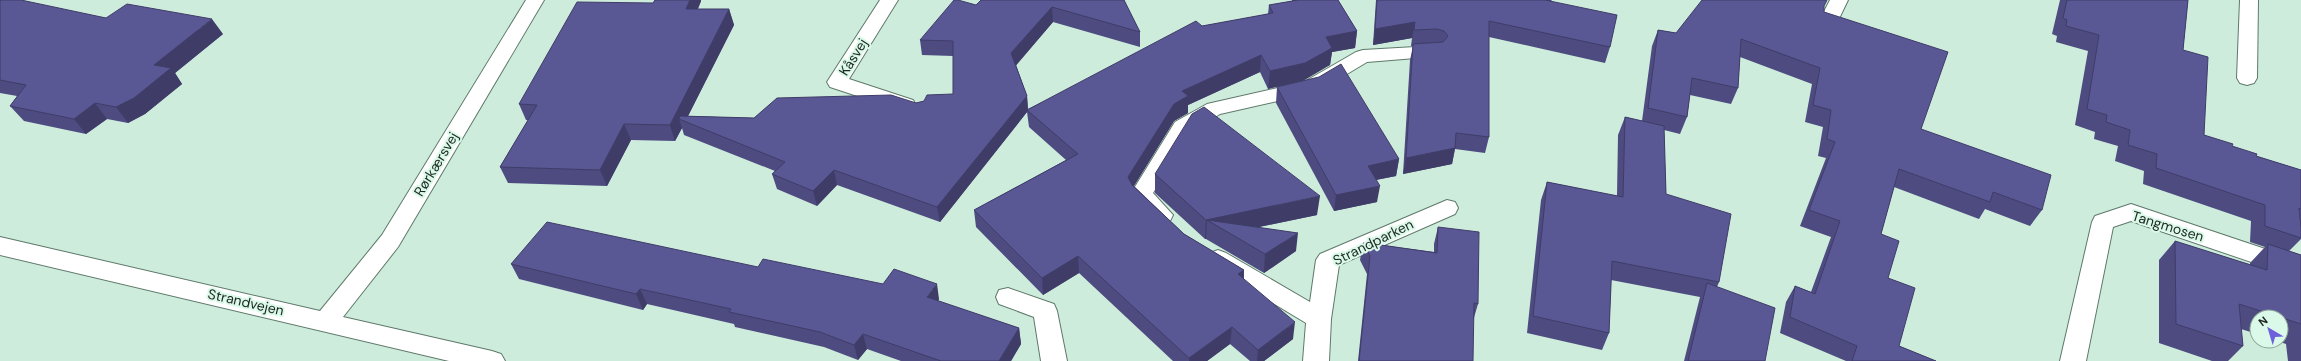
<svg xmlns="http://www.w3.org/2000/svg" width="2301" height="361" font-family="'DM Sans',sans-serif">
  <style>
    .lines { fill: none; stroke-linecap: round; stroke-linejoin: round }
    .minor-casing { stroke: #5e796b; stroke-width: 2 }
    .minor { fill: #fff; fill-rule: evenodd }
    .wall { fill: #4d4b80 }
    .shaded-wall { fill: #3f3d68 }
    .building { fill: #5a5795; stroke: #3f3d68 }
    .labels { text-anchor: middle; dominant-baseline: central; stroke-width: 4; stroke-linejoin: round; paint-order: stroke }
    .street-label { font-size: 14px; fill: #1c2721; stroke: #dbf9e9 }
  </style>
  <rect width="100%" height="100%" fill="#ceecdc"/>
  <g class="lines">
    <g class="minor-casing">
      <g id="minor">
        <path d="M526,0H544L398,247L343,317L492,351L501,354L505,361H449L0,255V237L320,311L382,235Z"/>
        <path d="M880,0H898L849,79L913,100L916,105L913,110L906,112L830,87L827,82Z"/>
        <path d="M1830,0H1848L1835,27L1828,29L1821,27L1818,23Z"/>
        <path d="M2240,0H2258L2257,78L2254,83L2247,85L2240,83L2237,78Z"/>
        <path d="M1433,46L1440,48L1443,52L1440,56L1367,62L1317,92L1220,114L1190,132L1153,193L1173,215L1170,221C1154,226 1138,209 1130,195L1175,122L1207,104L1304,82L1356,52L1363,50Z"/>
        <path d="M1447,200L1455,202L1458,208L1455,214L1339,265L1331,319L1329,361H1303L1306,323L1210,265L1206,259L1210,253L1218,250L1226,253L1310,302L1316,260L1320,254Z"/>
        <path d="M2131,204L2301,261V279L2131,221L2113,227L2086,361H2060L2092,222L2095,216Z"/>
        <path d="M1008,288L1054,304L1057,311L1067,361H1041L1034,317L999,304L996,297L999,290Z"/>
      </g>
    </g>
    <use href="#minor" class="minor"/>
  </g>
  <g class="wall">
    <path d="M0,0L106,18L223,34L175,73L182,84L145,114L128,123L107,119L86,134L24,121L10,106L17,96L0,93Z"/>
    <path d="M655,0H701V1L698,9H729L734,25L688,116L754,118L916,103L953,94V56L922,55L920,40L976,5L1124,0L1140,32V47L1053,22L1016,65L1027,96L1028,109L1202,26L1268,14L1269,5L1292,1V0H1338L1357,31L1355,48L1332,52L1330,65L1268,89L1260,72L1188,105V113L1174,121L1134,186L1184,234L1244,270V279L1293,339L1264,361H1250L1230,344L1207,361H1173L1079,273L1043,295L976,227L974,210L1066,160L1029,127L1027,112L940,222L837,185L817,206L777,189L772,174L775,171L684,135L682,128L675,141L631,140L607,186L508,183L500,167L528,120H526L519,104L653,3Z"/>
    <path d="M1376,0H1552L1551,1L1610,47L1605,63L1489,37V137L1485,153L1455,149L1452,164L1403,174L1410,60L1413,46H1411L1412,38L1373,45Z"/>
    <path d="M2060,0H2188L2183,50L2204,135L2256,156L2301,170V239L2289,251L2301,255V361H2288L2286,344L2277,341H2281V317H2257V334L2241,329L2243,346L2228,361H2212L2159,343V260L2175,241L2250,265V263L2265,247L2250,242L2251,221L2143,184L2144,171L2115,161L2118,146L2094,139L2095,132L2075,125L2088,51L2056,42L2057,36L2052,34Z"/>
    <path d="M1824,6V12L1921,129L2042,210L2030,226L1985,209L1979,219L1894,187L1881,234L1899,346L1936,361H1846L1780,333L1786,302L1795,286L1811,292L1831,237L1800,226L1826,158L1818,156L1823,127L1805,122L1812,84L1740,57L1738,88L1731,104L1690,95L1687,117L1680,134L1664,130L1666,194L1719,282L1717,287L1765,361H1684L1700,297L1611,280L1609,333L1602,350L1527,333L1541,200L1547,182L1617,196L1618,135L1625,117L1642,121L1652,46L1658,30L1676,33Z"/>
    <path d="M1277,87L1399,159L1396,176L1376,180L1377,202L1334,211L1276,103Z"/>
    <path d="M1155,174L1317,215L1259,227L1296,251L1264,273L1206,239H1205L1155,193Z"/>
    <path d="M1438,227L1478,304L1473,321V361H1358L1367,274L1360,260L1363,243L1371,244L1372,238L1381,245L1434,252V244Z"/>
    <path d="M511,264L758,267L939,299L938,301L1019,328L1021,344L1011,361H901L867,349L858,360L824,347L735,327L734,324L647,304L643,310L519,279Z"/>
  </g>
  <g class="shaded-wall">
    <path d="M690,0H701V1L691,24L686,9Z"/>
    <path d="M1052,7L1053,22L1013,69L1011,53Z"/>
    <path d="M729,9L734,25L685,122L679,119L682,128L675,141L670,125Z"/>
    <path d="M212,19L223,34L175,73L182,84L145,114L128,123L116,107L154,65Z"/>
    <path d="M1415,22L1412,38L1373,45L1375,29Z"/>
    <path d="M1357,31L1355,48L1332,52L1330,65L1303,81L1268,89L1270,71L1326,37Z"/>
    <path d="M1261,55L1260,72L1188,105V113L1174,121L1129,194L1128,177L1182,91Z"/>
    <path d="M1027,96L1028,111L1027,110V112L940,222L937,207Z"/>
    <path d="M95,103L107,119L86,134L74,119Z"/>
    <path d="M624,124L631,140L607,186L600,170Z"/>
    <path d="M1455,148L1452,164L1403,174L1406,158Z"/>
    <path d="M1399,159L1396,176L1365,182L1368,166Z"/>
    <path d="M834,170L837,185L817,206L813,191Z"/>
    <path d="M1380,186L1377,202L1334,211L1336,195Z"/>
    <path d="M1320,196L1317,215L1230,233L1207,220L1206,239H1205L1206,220Z"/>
    <path d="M1298,233L1296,251L1264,273L1265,254Z"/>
    <path d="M1078,256L1079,273L1043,295L1042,278Z"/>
    <path d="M1244,270L1243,287L1238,274Z"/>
    <path d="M937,284L939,299L930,313L927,297Z"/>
    <path d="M640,289L647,304L643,310L636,294Z"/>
    <path d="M1295,322L1293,339L1264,361H1257L1258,350Z"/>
    <path d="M1232,327L1230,344L1207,361H1189V358Z"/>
    <path d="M1019,328L1021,344L1011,361H999Z"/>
    <path d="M863,334L867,349L858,360L854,345Z"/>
  </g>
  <g class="building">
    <path d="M0,0H21L106,18L127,4L212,19L154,65L171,68L134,98L116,107L95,103L74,119L10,106L26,85L0,80Z"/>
    <path d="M655,0H690L686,9H729L670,125L624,124L600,170L500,167L537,105L519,104L577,2L653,3Z"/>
    <path d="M954,0H958L976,5L981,0H1124L1140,32L1052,7L1011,53L1027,96L937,207L834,170L813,191L772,174L785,162L679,119L680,116L754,118L777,98L891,95L916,103L924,101L927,95L953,94V41L920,40Z"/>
    <path d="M1298,0H1338L1357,31L1326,37L1332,48L1305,63L1270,71L1261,55L1182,91L1188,96L1174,104L1128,177L1132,185L1184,234L1244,270L1238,274L1295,322L1258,350L1232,327L1189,358L1078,256L1042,278L974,210L1078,154L1027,110L1196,21L1202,26L1273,13L1269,5Z"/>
    <path d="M1377,0H1545L1617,15L1610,47L1489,21V137L1456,133L1455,148L1406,158L1413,44L1443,42L1448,36L1444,31L1437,29L1414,30L1415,22L1375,29Z"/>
    <path d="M1702,0H1827L1824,6V12L1948,52L1921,129L2051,175L2042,210L1993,192L1990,202L1899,169L1881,234L1899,241L1888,278L1915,288L1899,346L1936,361H1852L1857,346L1790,317L1795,286L1815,294L1840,221L1809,210L1835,142L1827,139L1831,110L1813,105L1820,68L1741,39L1738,88L1692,78L1687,117L1648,108L1658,30L1676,33Z"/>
    <path d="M2067,0H2188L2183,50L2208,57L2204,135L2233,144L2232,146L2257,154L2256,156L2301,170V209L2299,208L2301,228V238L2265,226V205L2156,168L2157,154L2128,145L2130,130L2106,122L2107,115L2087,109L2099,35L2066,26L2067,20L2063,18Z"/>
    <path d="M1341,64L1399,159L1368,166L1380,186L1336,195L1277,87L1319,77Z"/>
    <path d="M1204,107L1320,196L1206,220L1155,174L1192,114Z"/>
    <path d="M1625,117L1664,126L1666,194L1731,214L1719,282L1612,261L1609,333L1533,316L1547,182L1623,197Z"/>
    <path d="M1207,220L1298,233L1265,254Z"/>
    <path d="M547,222L758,267L763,259L883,284L894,269L937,284L927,297L1019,328L999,361H941L863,334L854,345L820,332L729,312L731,309L640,289L636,294L511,264Z"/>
    <path d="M1438,227L1479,232L1478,304L1474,303L1473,361H1359L1370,256L1363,243L1371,244L1372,238L1381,245L1437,253Z"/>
    <path d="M2175,241L2267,270L2268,244L2301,255V324L2239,304L2243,346L2176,324Z"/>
    <path d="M1707,283L1775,308L1765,361H1688Z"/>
  </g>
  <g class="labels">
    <g class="street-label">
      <text transform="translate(853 57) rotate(-58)">Kåsvej</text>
      <text transform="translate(436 164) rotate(-59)">Rørkærsvej</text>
      <text transform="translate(2168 226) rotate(17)">Tangmosen</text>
      <text transform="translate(1373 242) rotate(-26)">Strandparken</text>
      <text transform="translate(246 302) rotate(13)">Strandvejen</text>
    </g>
  </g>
  <g transform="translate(2269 329) rotate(322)"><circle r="19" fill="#dbf9e9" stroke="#8fa599"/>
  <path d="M0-3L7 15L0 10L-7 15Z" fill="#6e61db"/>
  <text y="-6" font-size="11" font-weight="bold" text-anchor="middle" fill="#1c2721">N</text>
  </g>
</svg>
